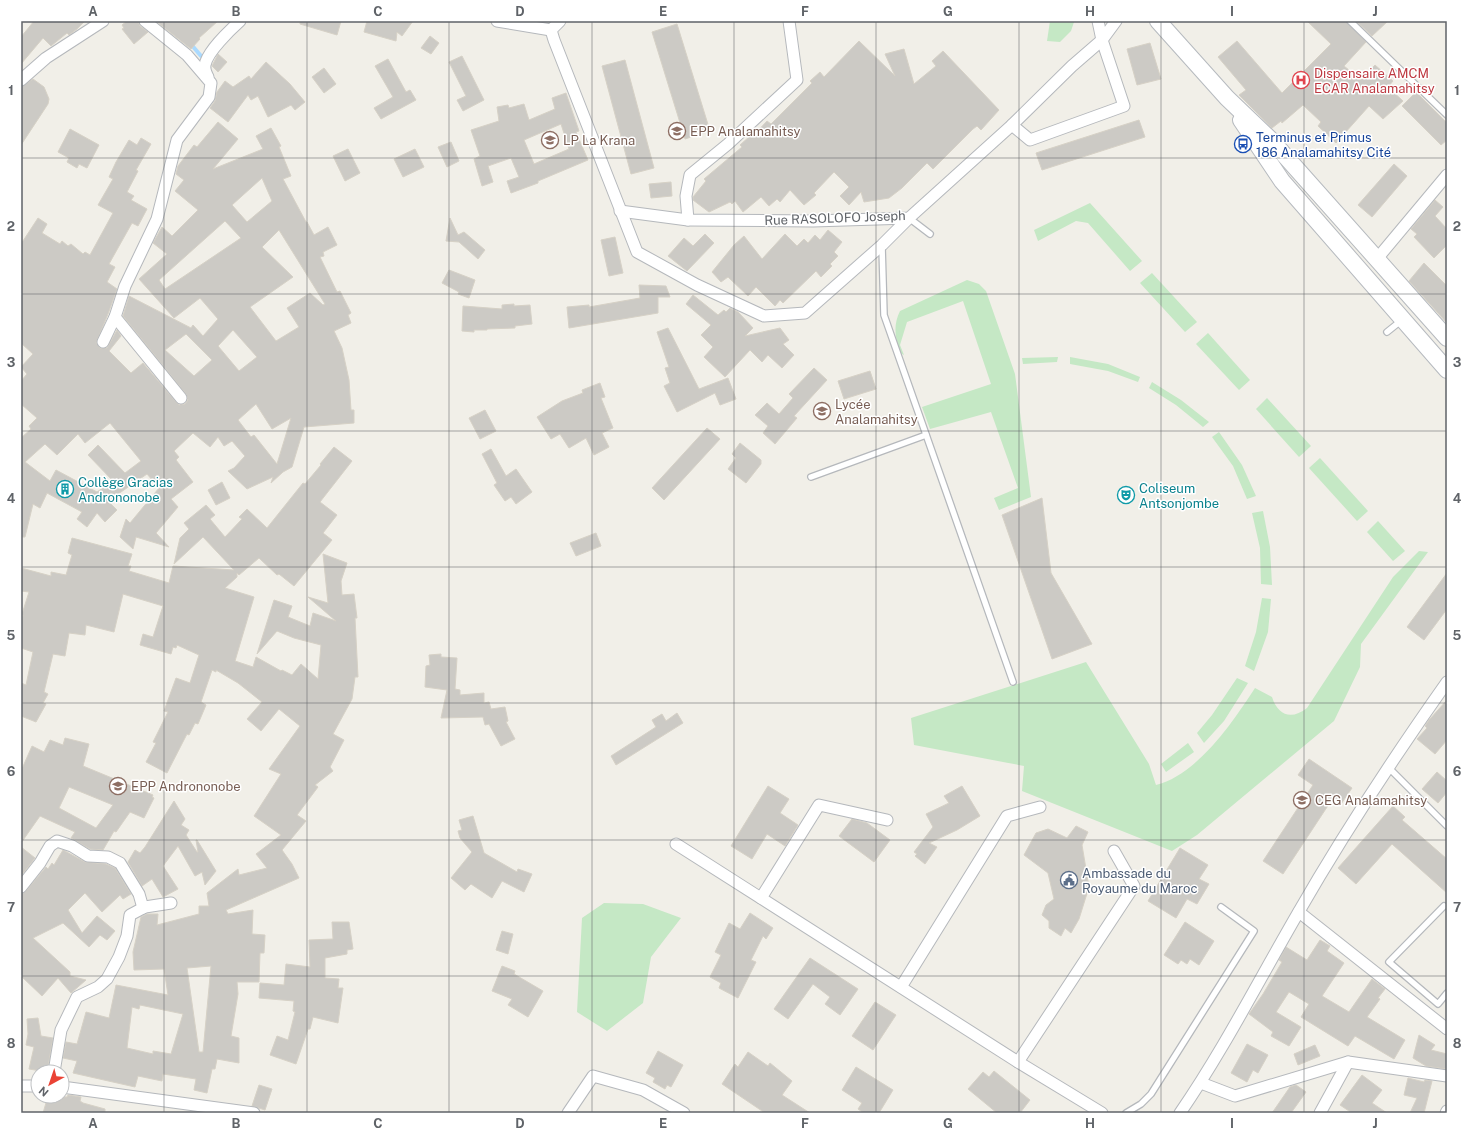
<svg xmlns="http://www.w3.org/2000/svg" width="1468" height="1134" font-family="'Public Sans',sans-serif">
  <style>
    .green { fill: #c5e8c5 }
    .lines { fill: none; stroke-linecap: round; stroke-linejoin: round }
    .stream { stroke: #aadaff; stroke-width: 4 }
    .building { fill: #cccac5; stroke: #d6d1c6; fill-rule: evenodd }
    .lane-casing { stroke: #b5b8bc; stroke-width: 8 }
    .street-casing { stroke: #b5b8bc; stroke-width: 13 }
    .secondary-casing { stroke: #b6babf; stroke-width: 18 }
    .lane { stroke: #fff; stroke-width: 5.5 }
    .street { stroke: #fff; stroke-width: 11 }
    .secondary { stroke: #fff; stroke-width: 16 }
    .grid { fill: none; stroke: #5f6368; stroke-width: 1; stroke-opacity: 0.55 }
    .labels { text-anchor: middle; dominant-baseline: central; stroke-width: 3; stroke-linejoin: round; paint-order: stroke }
    .health-label { font-size: 13px; fill: #be3a42; stroke: #fff; text-anchor: start }
    .education-label { font-size: 13px; fill: #785e54; stroke: #fff; text-anchor: start }
    .transit-label { font-size: 13px; fill: #164399; stroke: #fff; text-anchor: start }
    .street-label { font-size: 13px; fill: #5f6368; stroke: #fff }
    .culture-label { font-size: 13px; fill: #0d838f; stroke: #fff; text-anchor: start }
    .service-label { font-size: 13px; fill: #4e5e75; stroke: #fff; text-anchor: start }
    .neatline { fill: none; stroke: #5f6368; stroke-width: 1.5 }
    .grid-label { font-size: 13px; text-anchor: middle; font-weight: bold; fill: #5f6368 }
  </style>
  <rect width="100%" height="100%" fill="#f1efe8"/>
  <g class="green">
    <path d="M1050,21H1073L1074,22L1071,31L1060,42L1047,41Z"/>
    <path d="M1090,203L1142,261L1130,271L1088,223L1076,221L1038,241L1034,230Z"/>
    <path d="M1152,273L1197,322L1185,332L1140,283Z"/>
    <path d="M967,280L979,284L986,291L1015,374L1031,497L999,510L994,498L1018,488L991,412L930,429L922,407L991,384L963,301L907,322L900,345L904,355L900,353C895,338 893,325 900,311Z"/>
    <path d="M1208,333L1250,380L1239,390L1196,344Z"/>
    <path d="M1058,357L1057,362L1023,364L1022,358Z"/>
    <path d="M1070,357L1108,364L1140,377L1138,382L1108,371L1070,364Z"/>
    <path d="M1152,382L1181,400L1209,422L1203,427L1176,405L1149,388Z"/>
    <path d="M1267,398L1311,446L1299,457L1256,409Z"/>
    <path d="M1219,432L1242,465L1256,496L1247,499L1233,466L1212,437Z"/>
    <path d="M1320,458L1368,511L1357,521L1309,468Z"/>
    <path d="M1263,511L1270,547L1272,585L1261,584L1260,548L1252,513Z"/>
    <path d="M1378,521L1405,551L1393,561L1367,532Z"/>
    <path d="M1419,551L1428,552L1361,644L1360,667L1334,721L1197,835L1172,851L1022,791L1024,766L914,745L911,718L1086,662L1149,764L1156,785C1197,775 1233,722 1255,688L1272,697C1278,716 1292,720 1307,708L1393,577Z"/>
    <path d="M1262,598L1271,599L1268,632L1254,671L1245,666L1256,632Z"/>
    <path d="M1237,678L1248,683L1224,721L1204,743L1197,733L1212,715Z"/>
    <path d="M1188,743L1194,752L1166,772L1161,764Z"/>
    <path d="M604,903L643,904L681,918L651,957L643,1003L607,1031L577,1012L582,918Z"/>
  </g>
  <g class="lines">
    <path class="stream" d="M190,43L201,56"/>
  </g>
  <g class="building">
    <path d="M34,21H85L77,29L69,35L67,33L51,46L43,38L21,64V37Z"/>
    <path d="M127,21H138L140,26L148,32L134,44L122,29L124,28L122,25Z"/>
    <path d="M156,21H218L199,38L200,39L191,49Z"/>
    <path d="M300,21H341L337,35L300,24Z"/>
    <path d="M367,21H413L402,36L397,32L396,41L364,32Z"/>
    <path d="M1307,21H1346L1366,42L1344,66L1361,80L1375,65L1393,81L1388,87L1403,101L1383,119L1369,106L1336,143L1318,126L1321,122L1303,105L1282,123L1281,121L1272,128L1239,95L1246,90L1218,57L1237,41L1282,93L1331,44Z"/>
    <path d="M1356,21H1388L1372,36Z"/>
    <path d="M677,24L710,131L685,139L652,32Z"/>
    <path d="M430,36L439,43L431,54L421,48Z"/>
    <path d="M859,41L895,76L885,54L904,49L914,84L936,66L932,61L943,51L999,110L981,130L977,126L973,129L933,169L927,163L902,188L889,198L864,202L861,192L849,205L840,196L849,187L834,172L814,193L816,195L804,205L790,190L780,202L777,199L769,206L761,197L743,212L735,201L732,204L730,202L709,212L693,200V197L706,181L704,179L742,147L740,145L750,136L752,137L767,121L771,124L812,83L810,81L820,72L824,77Z"/>
    <path d="M1150,43L1161,79L1137,85L1127,49Z"/>
    <path d="M218,54L227,62L218,72L212,66Z"/>
    <path d="M462,56L484,100L463,111L457,100L466,96L449,62Z"/>
    <path d="M388,59L406,92L410,90L416,100L381,119L374,108L393,97L375,66Z"/>
    <path d="M625,60L654,168L631,174L602,66Z"/>
    <path d="M266,62L290,84L305,102L295,110L291,105L268,117L258,96L251,100L248,95L228,122L210,108L215,101L217,92L225,81L233,87L249,76L251,79Z"/>
    <path d="M324,68L336,84L324,93L312,77Z"/>
    <path d="M33,79L44,87L49,99L48,104L21,145V87Z"/>
    <path d="M1416,92L1447,123V140L1441,145L1402,106Z"/>
    <path d="M566,93L579,131L576,132L588,160L538,181V183L511,193L507,181L519,177L511,158L488,166L493,182L482,186L474,159L480,156L471,130L499,121L497,107L508,105L509,108L524,104L529,120L555,109L552,98ZM561,124L569,149L534,164L524,140Z"/>
    <path d="M1139,120L1145,137L1042,170L1036,153Z"/>
    <path d="M218,122L238,139L213,169L263,149L256,136L271,128L281,146L279,147L291,176L283,179L306,222H307L314,235L328,227L337,245L323,252L324,256L320,257L337,292L340,291L351,313L348,315L351,323L334,331L342,348L349,380L351,410H354V423L304,427L292,467L283,472L271,483L273,477L247,489L228,471L234,468L245,456L232,441L224,446L218,437L210,447L193,433L174,451L179,457L176,460L193,482L171,499L178,507L156,533L169,547L136,537L133,549L120,537L126,519L130,523L159,488L147,474L108,501L117,510L105,522L97,513L87,527L77,519L82,512L47,493L40,508L33,504L25,537H21V438L31,429L29,426L37,418L21,404V381L27,374L21,367L33,354L21,343V244L38,218L47,224L42,233L60,244L62,241L68,246L71,244L83,254L85,252L90,255L113,213L98,205L113,179L109,177L116,162L129,140L137,145L141,138L151,144L136,170L138,171L127,192L134,196L131,200L147,209L138,226L132,223L109,264L115,267L107,282L117,289L108,314L96,343L100,348H107L117,330L121,336L109,351L131,373L143,363L176,402L179,405L185,404L188,400L186,394L123,316L129,296L191,328L193,325L203,336L218,319L200,298L174,318L139,279L167,254L153,243L162,227L172,236L198,210L175,191L184,180L176,174L178,166L194,145L197,147ZM262,178L272,201L247,222L232,205ZM225,221L241,238L165,289L159,280ZM279,230L325,304L323,305L310,293L287,308L299,327L276,341L250,307L293,277L262,247ZM233,330L257,357L239,371L218,346ZM186,334L212,360L194,376L165,350ZM256,404L272,429L291,418L277,464L254,435L251,437L238,420ZM110,423L141,461L125,473L98,445L88,455L113,481L97,492L56,470L50,481L25,462L45,444L57,455L78,434L85,443Z"/>
    <path d="M70,129L99,145L87,168L79,164L77,168L67,162L69,158L58,152Z"/>
    <path d="M451,142L459,161L447,167L438,147Z"/>
    <path d="M348,149L360,173L345,181L333,156Z"/>
    <path d="M415,149L424,167L403,177L394,159Z"/>
    <path d="M1394,164L1407,176L1372,217L1358,205Z"/>
    <path d="M671,182L672,196L651,198L649,184Z"/>
    <path d="M1435,200L1443,207L1435,216L1447,229V245L1434,258L1414,237L1417,234L1411,229Z"/>
    <path d="M450,218L458,235L464,232L485,250L478,259L459,242L446,241Z"/>
    <path d="M828,230L842,242L834,252L838,256L830,264L832,266L821,277L816,271L783,303L780,300L775,306L756,287L748,296L728,277L721,282L712,272L734,245L744,236L762,259L785,234L797,246L804,239L808,243L815,235L820,240Z"/>
    <path d="M705,234L714,243L687,271L668,256L684,238L693,246Z"/>
    <path d="M615,237L623,273L609,276L601,240Z"/>
    <path d="M1424,263L1447,286V323L1409,281Z"/>
    <path d="M449,270L475,280L469,298L458,294L459,292L442,283Z"/>
    <path d="M639,285L666,286L670,297H658V313L569,328L567,307L589,305V307L640,298Z"/>
    <path d="M693,295L718,315L724,310L726,312L730,308L738,312L753,328L745,336L780,328L789,340L783,344L794,355L782,368L768,355L762,362L750,350L725,377L704,357L713,347L701,335L711,325L686,304Z"/>
    <path d="M514,304V306L530,305L532,324L515,326V328L487,329V330H474V332L462,331L463,306L502,309V305Z"/>
    <path d="M668,328L699,389L728,378L736,399L720,405L715,393L677,412L664,386L670,383L665,368L669,367L657,332Z"/>
    <path d="M814,368L827,380L794,416L797,418L775,444L763,433L768,426L755,415L767,403L779,414L793,398L789,394Z"/>
    <path d="M870,371L876,389L844,399L838,381Z"/>
    <path d="M600,383L605,397L601,398L613,428L602,433L609,447L594,455L586,438L569,448L560,434L551,439L537,417L562,401L583,393L582,390Z"/>
    <path d="M485,410L496,431L480,439L469,418Z"/>
    <path d="M707,428L720,439L664,500L652,488Z"/>
    <path d="M740,443L761,460V464L746,483L728,469L736,458L732,454Z"/>
    <path d="M334,447L352,461L320,502L337,515L323,533L332,540L294,586L279,574L277,575L259,558L239,575L237,573V577L225,588L254,597L235,661L253,667L256,657L281,671L282,670L292,675L301,664L318,679L321,645L294,638L277,631L257,654L274,600L292,606L288,617L310,626L313,613L336,621L308,597L328,603L323,554L347,563L341,581L342,595L354,594L357,618H355L358,677H355L352,699L333,734L344,740L330,767L333,771L315,785L318,787L297,815L306,821L282,850L292,864L299,878L226,910L228,914L253,910L252,934L265,935L264,953H260L259,982H237L238,994L231,1036L239,1038V1063L217,1059L215,1069H212L207,1093L194,1090L196,1079L163,1074L162,1081L138,1076L135,1087L73,1073L77,1061L63,1058L66,1042L77,1044L86,1012L109,1018L116,985L168,995L164,969L134,970L133,952L141,917L147,914H158L157,925L199,914V906H209L207,893L238,869L239,875L267,868L256,854L281,835L254,816L281,774L269,769L300,726L279,709L261,731L247,719L262,702L238,683L216,670V672L212,670L201,702L206,705L198,724L195,723L189,735L187,734L167,773L146,762L156,743L153,742L168,712L164,711L176,678L190,683L199,655L177,645L176,648L173,647L171,654L140,645L143,634L153,637L163,606L123,594L114,632L86,625L85,635L69,633L65,656L53,654L44,692L48,694L43,703L46,704L36,722L21,716V683L26,685L33,652L21,648V626L23,615L22,614L29,592L21,591V568L51,576V572L66,575L72,555L68,553L72,538L132,554L128,566H131L129,571L169,583L173,566L234,570L203,537L174,564L180,538L189,529L184,523L206,505L215,515L210,519L225,537L242,519L239,517L247,509L267,528L303,483L305,484L321,465L320,464ZM211,966L203,1052H199L187,968ZM140,1005L183,1014L171,1054L153,1051V1054L127,1048L132,1007L139,1009Z"/>
    <path d="M491,449L506,476L516,469L532,492L516,504L511,497L505,501L494,485L497,483L482,454Z"/>
    <path d="M222,482L230,498L216,505L208,490Z"/>
    <path d="M1042,498L1051,573L1092,644L1052,659L1002,515Z"/>
    <path d="M596,533L601,546L576,556L570,543Z"/>
    <path d="M1447,573V609L1424,640L1407,627Z"/>
    <path d="M441,654V657L457,658L455,689L460,690V695L484,693V703L489,702L491,709L505,707L508,721L506,722L515,739L501,746L489,724L485,725L483,717L441,718L447,690L425,687L426,666L430,665L429,655Z"/>
    <path d="M1447,700V740L1435,754L1417,739L1427,728L1425,726L1429,720Z"/>
    <path d="M677,713L683,723L616,765L611,756L656,727L652,720L662,714L666,721Z"/>
    <path d="M65,738L89,744L83,766L153,795L152,797L154,798L144,818L130,812L116,832L114,831L103,850L90,849L71,838L75,832L40,816L21,843V771L32,746L44,752L50,740L63,745ZM69,787L113,805L96,828L59,808Z"/>
    <path d="M1309,759L1352,788L1341,804L1333,798L1283,874L1263,861L1313,785L1298,775Z"/>
    <path d="M1437,772L1447,781V792L1438,803L1422,789Z"/>
    <path d="M768,786L789,799L780,813L798,825L785,846L767,834L752,859L731,846Z"/>
    <path d="M962,786L980,816L957,830L929,843L937,847L925,864L915,856L917,854L914,852L933,827L926,814L949,803L944,796Z"/>
    <path d="M174,801L185,819L181,825L189,830L186,835L197,852H198L196,840H197L216,871L205,885L202,872L195,876L178,846L163,866L178,889L163,897L152,879L142,886L128,862L135,850L140,853L145,847Z"/>
    <path d="M1393,806L1405,817L1402,820L1447,859V893L1392,844L1356,884L1338,868Z"/>
    <path d="M473,816L484,853L517,872L518,869L532,874L524,892L502,881L492,898L471,884L465,890L451,878L472,852L460,838L458,831L462,830L459,820Z"/>
    <path d="M852,819L867,823L890,840L874,862L839,836Z"/>
    <path d="M1076,826L1088,832L1082,845L1089,887L1079,919L1071,933L1065,928L1061,936L1049,928V921L1042,915L1046,905L1054,899L1048,873L1024,855L1036,833L1048,829L1067,838Z"/>
    <path d="M21,847L35,858L21,876Z"/>
    <path d="M1180,848L1208,865L1199,879L1209,884L1197,904L1187,899L1176,918L1148,901Z"/>
    <path d="M63,850L85,862L106,864L115,868L131,894L123,899L120,895L102,912L85,893L68,910L82,933L97,916L115,931L107,940L100,935L89,947L63,923L33,938L70,972V976L86,980L71,993L58,978L42,996L21,976V894L26,891L46,867L48,869L52,863L54,865Z"/>
    <path d="M750,913L773,928L766,939L763,936L751,960L756,962L738,998L719,988L721,983L710,977L721,955L715,952L729,923L740,929Z"/>
    <path d="M332,922H349L353,949L347,950V954L325,958V978L339,979L338,988H343L338,1023L313,1017L310,1029H308L296,1064L270,1055L277,1036L288,1040L295,1012L293,1011L294,1001L259,998L260,983L284,985L286,964L310,967L309,940L333,939Z"/>
    <path d="M1185,922L1214,941L1199,965L1190,959L1187,964L1181,960L1178,964L1164,955Z"/>
    <path d="M502,931L513,934L508,954L496,950Z"/>
    <path d="M1320,940L1330,946L1327,951L1344,963L1322,996L1349,1012L1372,979L1385,989L1378,998L1380,999L1367,1017L1405,1040L1394,1059L1355,1036L1348,1046L1301,1017L1309,1004L1289,992L1276,1012L1301,1027L1289,1046L1271,1036L1273,1032L1249,1014L1263,994L1282,962L1279,960L1286,947L1307,960Z"/>
    <path d="M810,958L858,989L840,1015L825,1004L830,997L813,984L788,1019L774,1009Z"/>
    <path d="M502,966L515,971L514,974L543,991L528,1017L508,1005L512,999L492,991Z"/>
    <path d="M875,1002L896,1015L873,1050L852,1036Z"/>
    <path d="M38,1018L41,1036L53,1038L47,1072L29,1069L34,1047L26,1045L28,1034L27,1019Z"/>
    <path d="M1419,1035L1435,1045L1431,1050L1447,1054V1069L1426,1066L1413,1058Z"/>
    <path d="M1247,1044L1268,1055L1258,1073L1253,1070L1247,1082L1231,1073Z"/>
    <path d="M1315,1045L1320,1056L1298,1065L1294,1054Z"/>
    <path d="M658,1051L683,1065L671,1087L667,1085L665,1089L653,1082L655,1078L646,1073Z"/>
    <path d="M748,1052L768,1066L770,1063L792,1081L782,1095L810,1113H765L722,1084L735,1064L738,1067Z"/>
    <path d="M856,1067L893,1090L879,1113H864L858,1109L862,1103L842,1090Z"/>
    <path d="M994,1071L1030,1100L1020,1113H997L968,1089L983,1072L989,1077Z"/>
    <path d="M1362,1075L1382,1090L1372,1103L1387,1113H1352L1340,1105Z"/>
    <path d="M1408,1078L1424,1082L1425,1080L1432,1081L1424,1113H1410L1417,1098L1404,1095Z"/>
    <path d="M259,1085L272,1089L265,1110L252,1106Z"/>
    <path d="M1296,1085L1306,1092L1291,1113H1272L1290,1087Z"/>
    <path d="M68,1095L81,1097L80,1101L83,1103L105,1109V1113H43L48,1096L67,1097Z"/>
  </g>
  <g class="lines">
    <g class="lane-casing">
      <g id="lane">
        <path d="M1350,21L1447,115"/>
        <path d="M909,218L930,234"/>
        <path d="M882,246L884,315L1013,682"/>
        <path d="M1387,332L1402,320"/>
        <path d="M811,477L926,435"/>
        <path d="M1388,767L1447,826"/>
        <path d="M1444,906L1389,962L1438,1004L1447,993"/>
        <path d="M1126,1113L1141,1104L1151,1094L1254,931L1221,907"/>
      </g>
    </g>
    <g class="street-casing">
      <g id="street">
        <path d="M497,21L551,30"/>
        <path d="M560,21L551,30L554,40L637,252L697,285L764,316L805,313L882,245L909,218"/>
        <path d="M208,77C206,73 204,70 205,65C207,52 230,30 240,21"/>
        <path d="M21,80L46,58L103,21"/>
        <path d="M1012,125L1030,140L1124,106L1102,40L1098,21"/>
        <path d="M620,211L688,220L813,221L909,218L1012,125L1072,66L1102,40L1116,21"/>
        <path d="M688,220L686,196L690,175L728,144L797,80L789,21"/>
        <path d="M1376,260L1447,175"/>
        <path d="M115,317L181,398"/>
        <path d="M103,342L115,317L125,286L157,219L177,140L209,97L211,83L187,55L145,21"/>
        <path d="M676,844L1018,1062L1102,1113"/>
        <path d="M21,887L40,863L50,846L57,841L72,846L88,856L108,857L120,863L139,894L143,908"/>
        <path d="M761,898L819,805L887,820"/>
        <path d="M1299,912L1447,1029"/>
        <path d="M901,987L1007,816L1040,807"/>
        <path d="M1018,1062L1134,886L1114,851"/>
        <path d="M54,1072L61,1030L77,997L98,987L107,979L119,957L127,936L130,915L145,907L171,903"/>
        <path d="M1201,1083L1235,1096L1348,1062L1447,1076"/>
        <path d="M21,1086H38"/>
        <path d="M62,1087L254,1113"/>
        <path d="M568,1113L593,1076L643,1090L684,1113"/>
        <path d="M1180,1113C1224,1049 1259,980 1298,913C1344,833 1394,757 1447,682"/>
        <path d="M1320,1113L1348,1062"/>
        <path d="M1446,1113L1447,1111"/>
      </g>
    </g>
    <g class="secondary-casing">
      <g id="secondary">
        <path d="M1158,21L1227,98L1271,140L1447,338"/>
        <path d="M1241,120L1282,181L1447,370"/>
      </g>
    </g>
    <use href="#lane" class="lane"/>
    <use href="#street" class="street"/>
    <use href="#secondary" class="secondary"/>
  </g>
  <path class="grid" d="M164,21V1113M307,21V1113M449,21V1113M592,21V1113M734,21V1113M876,21V1113M1019,21V1113M1161,21V1113M1304,21V1113M21,158H1447M21,294H1447M21,431H1447M21,567H1447M21,703H1447M21,840H1447M21,976H1447"/>
  <defs>
    <g id="hospital-ring" transform="scale(0.9)"><circle r="9.5" fill="#fff" stroke="#e0444e" stroke-width="1.5"/><path d="M-5-5h3v3.5h4V-5h3V5h-3V1.5h-4V5h-3Z" fill="#e0444e"/></g>
    <g id="school-ring" transform="scale(0.9)"><circle r="9.5" fill="#fff" stroke="#8d6e63" stroke-width="1.5"/><path d="M0-5L7-2L0 1L-7-2ZM-4 1L0 2.5L4 1V4Q0 6-4 4Z" fill="#8d6e63"/></g>
    <g id="bus-ring" transform="scale(0.9)"><circle r="9.5" fill="#fff" stroke="#1a4fb4" stroke-width="1.5"/><path d="M-5-6H5V4H4V6H2V4H-2V6H-4V4H-5ZM-3.5-4V0h7V-4ZM-3.5 1.2v1.5H-2V1.2ZM2 1.2v1.5H3.5V1.2Z" fill="#1a4fb4"/></g>
    <g id="building-ring" transform="scale(0.9)"><circle r="9.5" fill="#fff" stroke="#0f9aa8" stroke-width="1.5"/><path d="M-4-6H4V6H1V3H-1V6H-4ZM-2.5-4.3h1.7v1.8h-1.7ZM.8-4.3h1.7v1.8H.8ZM-2.5-1h1.7V.8h-1.7ZM.8-1h1.7V.8H.8Z" fill="#0f9aa8"/></g>
    <g id="theatre-ring" transform="scale(0.9)"><circle r="9.5" fill="#fff" stroke="#0f9aa8" stroke-width="1.5"/><path d="M-5-5.5Q0-4 5-5.5V0Q5 5 0 6Q-5 5-5 0ZM-3.3-2.5H-1v1.5H-3.3ZM1-2.5H3.3v1.5H1ZM-2.8 1Q0 5.5 2.8 1Z" fill="#0f9aa8"/></g>
    <g id="civic-ring" transform="scale(0.9)"><circle r="9.5" fill="#fff" stroke="#5c6f8a" stroke-width="1.5"/><path d="M-.6-6.5H3V-4.5H.6V-3L4-1V1h2V6H-6V1h2V-1L-.6-3ZM-1.2 2.5V6h2.4V2.5Z" fill="#5c6f8a"/></g>
  </defs>
  <g fill-rule="evenodd">
    <use href="#hospital-ring" x="1301" y="80"/>
    <use href="#school-ring" x="677" y="131"/>
    <use href="#school-ring" x="550" y="140"/>
    <use href="#bus-ring" x="1243" y="144"/>
    <use href="#school-ring" x="822" y="411"/>
    <use href="#building-ring" x="65" y="489"/>
    <use href="#theatre-ring" x="1126" y="495"/>
    <use href="#school-ring" x="118" y="786"/>
    <use href="#school-ring" x="1302" y="800"/>
    <use href="#civic-ring" x="1069" y="880"/>
  </g>
  <g class="labels">
    <g class="health-label">
      <text x="1314" y="73">Dispensaire AMCM<tspan x="1314" dy="15">ECAR Analamahitsy</tspan></text>
    </g>
    <g class="education-label">
      <text x="690" y="131">EPP Analamahitsy</text>
      <text x="563" y="140">LP La Krana</text>
      <text x="835" y="404">Lycée<tspan x="835" dy="15">Analamahitsy</tspan></text>
      <text x="131" y="786">EPP Andrononobe</text>
      <text x="1315" y="800">CEG Analamahitsy</text>
    </g>
    <g class="transit-label">
      <text x="1256" y="137">Terminus et Primus<tspan x="1256" dy="15">186 Analamahitsy Cité</tspan></text>
    </g>
    <g class="street-label">
      <text transform="translate(835 218) rotate(-2)">Rue RASOLOFO Joseph</text>
    </g>
    <g class="culture-label">
      <text x="78" y="482">Collège Gracias<tspan x="78" dy="15">Andrononobe</tspan></text>
      <text x="1139" y="488">Coliseum<tspan x="1139" dy="15">Antsonjombe</tspan></text>
    </g>
    <g class="service-label">
      <text x="1082" y="873">Ambassade du<tspan x="1082" dy="15">Royaume du Maroc</tspan></text>
    </g>
  </g>
  <rect width="1468" height="1134" fill="none" stroke="#ffffff" stroke-width="44"/>
  <g transform="translate(50 1084) rotate(220)"><circle r="19" fill="#ffffff" stroke="#bfc1c3"/>
  <path d="M0-3L7 15L0 10L-7 15Z" fill="#ea4335"/>
  <text y="-6" font-size="11" font-weight="bold" text-anchor="middle" fill="#5f6368">N</text>
  </g>
  <rect x="22" y="22" width="1424" height="1090" class="neatline"/>
  <g class="grid-label">
    <text x="93" y="16">A</text>
    <text x="236" y="16">B</text>
    <text x="378" y="16">C</text>
    <text x="520" y="16">D</text>
    <text x="663" y="16">E</text>
    <text x="805" y="16">F</text>
    <text x="948" y="16">G</text>
    <text x="1090" y="16">H</text>
    <text x="1232" y="16">I</text>
    <text x="1375" y="16">J</text>
    <text x="11" y="95">1</text>
    <text x="1457" y="95">1</text>
    <text x="11" y="231">2</text>
    <text x="1457" y="231">2</text>
    <text x="11" y="367">3</text>
    <text x="1457" y="367">3</text>
    <text x="11" y="503">4</text>
    <text x="1457" y="503">4</text>
    <text x="11" y="640">5</text>
    <text x="1457" y="640">5</text>
    <text x="11" y="776">6</text>
    <text x="1457" y="776">6</text>
    <text x="11" y="912">7</text>
    <text x="1457" y="912">7</text>
    <text x="11" y="1048">8</text>
    <text x="1457" y="1048">8</text>
    <text x="93" y="1128">A</text>
    <text x="236" y="1128">B</text>
    <text x="378" y="1128">C</text>
    <text x="520" y="1128">D</text>
    <text x="663" y="1128">E</text>
    <text x="805" y="1128">F</text>
    <text x="948" y="1128">G</text>
    <text x="1090" y="1128">H</text>
    <text x="1232" y="1128">I</text>
    <text x="1375" y="1128">J</text>
  </g>
</svg>
